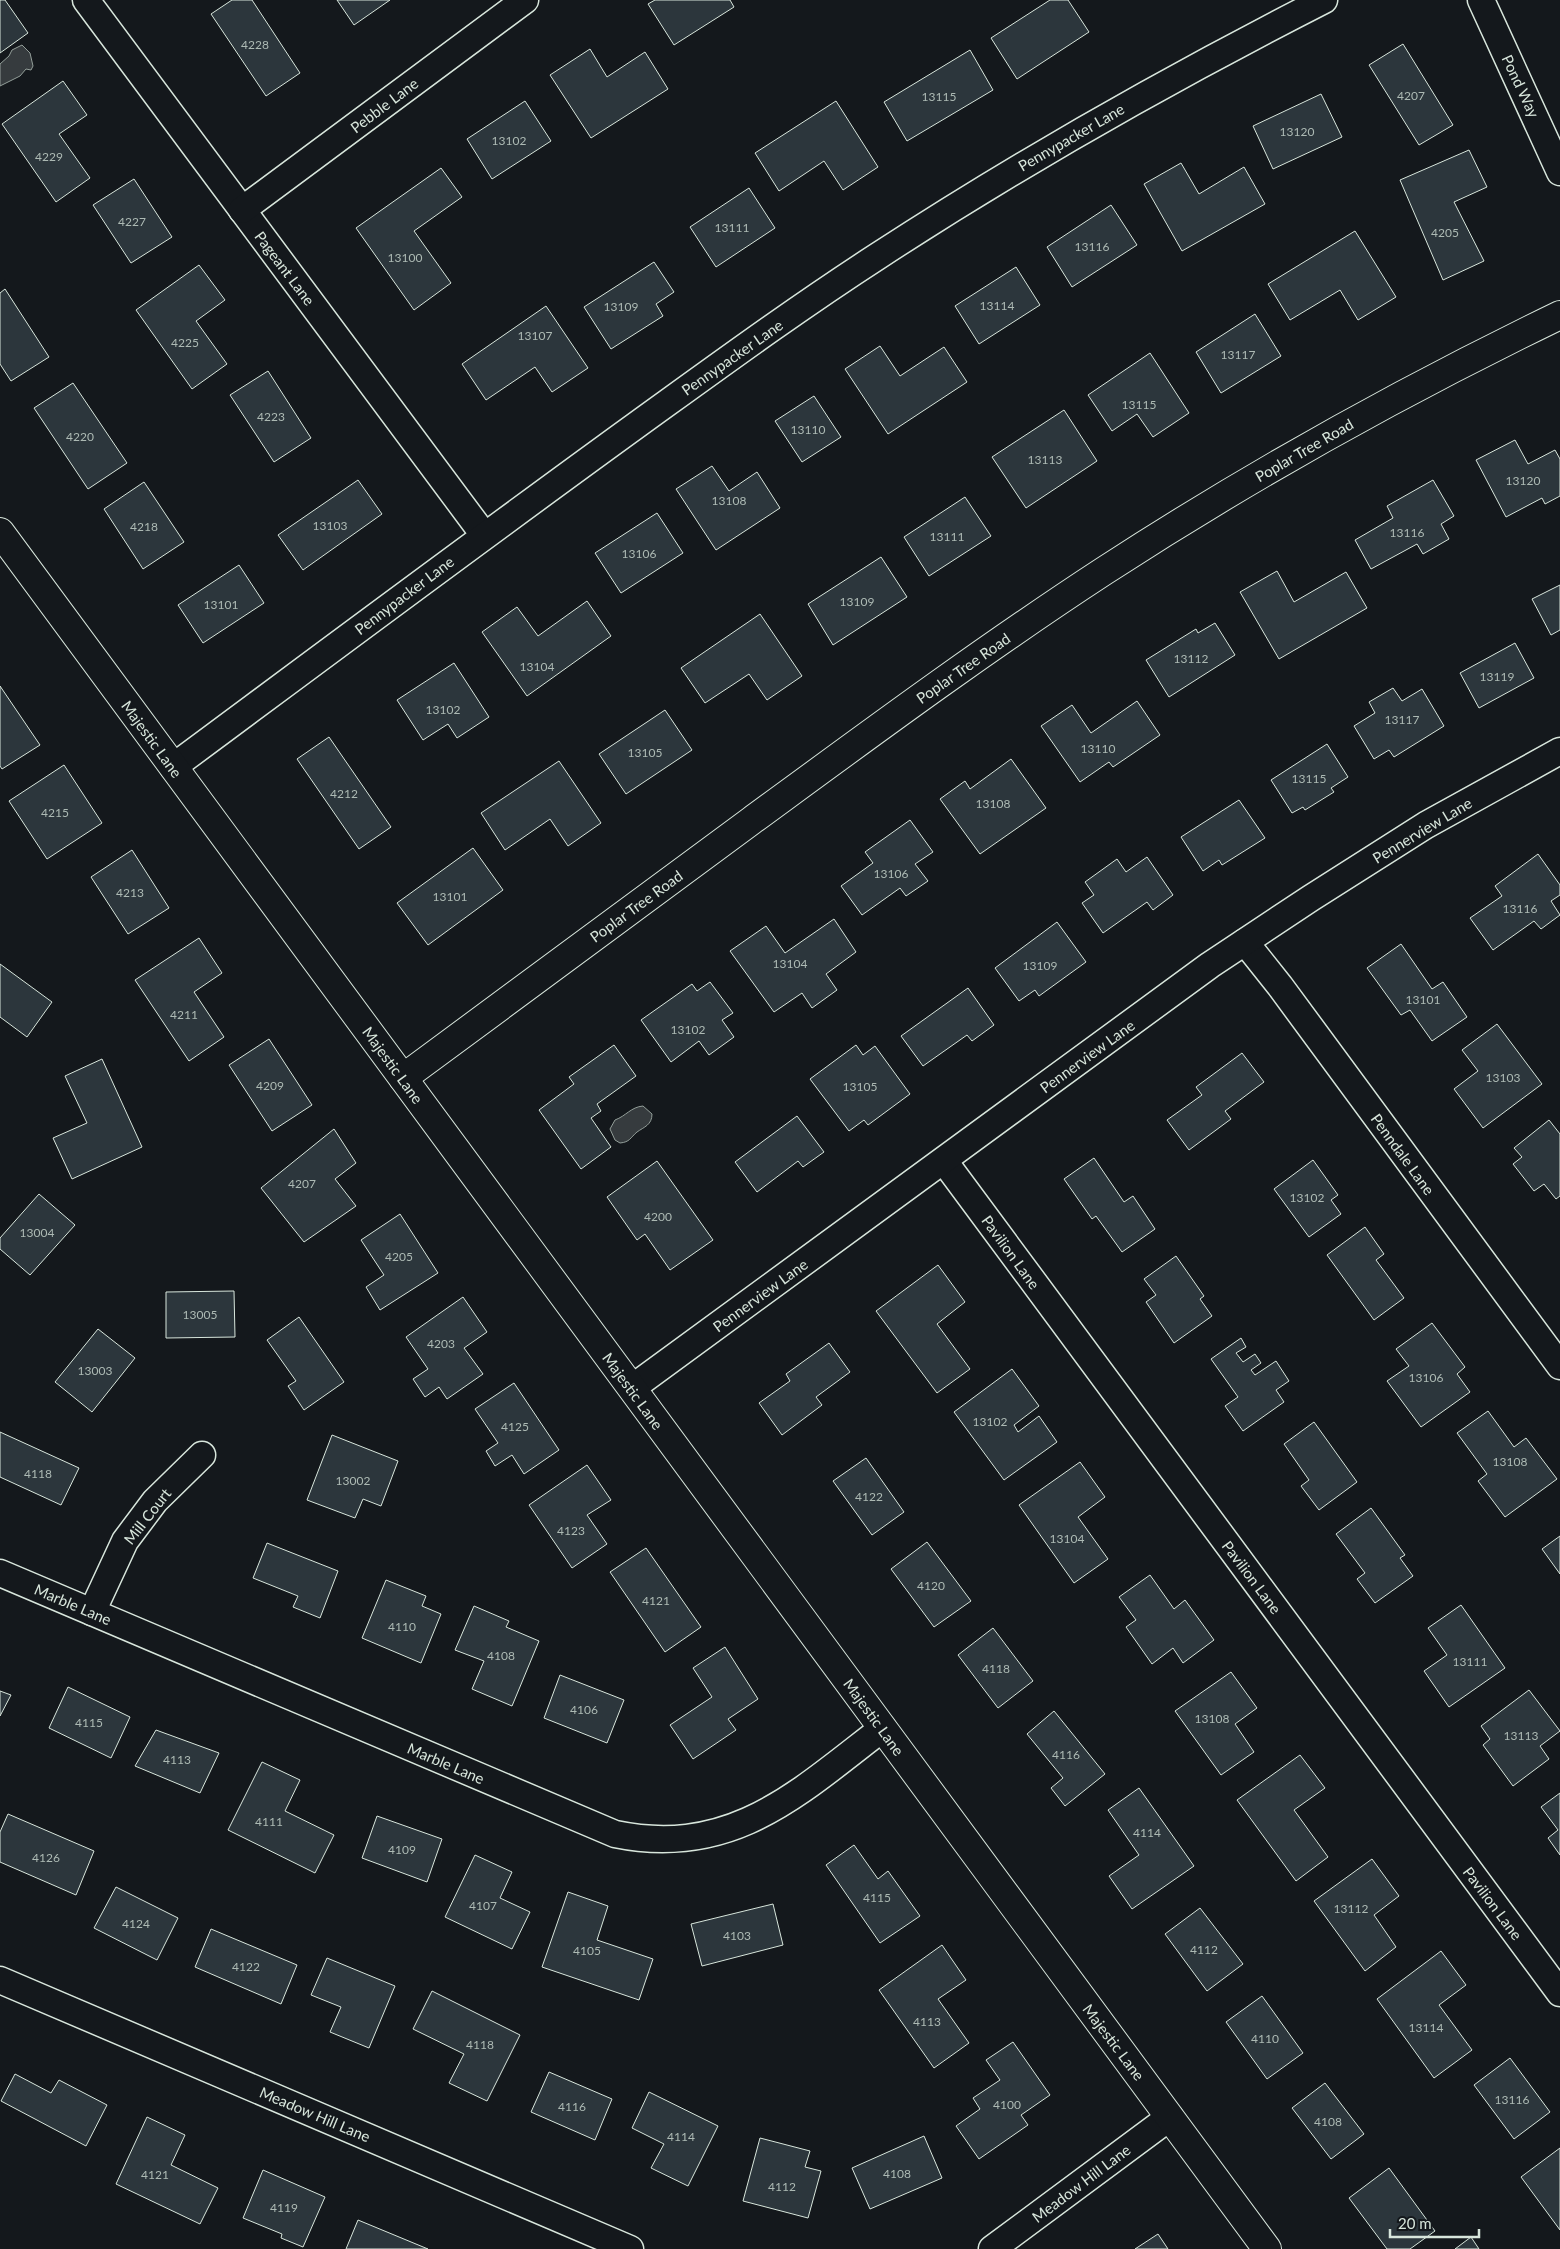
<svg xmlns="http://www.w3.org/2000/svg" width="1560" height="2249" font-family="Lato,sans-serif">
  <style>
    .water { fill: #363b3e; stroke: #939e99 }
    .building { fill: #2c363c; stroke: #d8e6dc }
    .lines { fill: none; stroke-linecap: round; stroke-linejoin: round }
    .street-casing { stroke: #d8e6dc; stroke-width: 29 }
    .secondary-casing { stroke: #d8e6dc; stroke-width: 30 }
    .street { stroke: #14181c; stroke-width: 26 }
    .secondary { stroke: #14181c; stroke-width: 28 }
    .labels { text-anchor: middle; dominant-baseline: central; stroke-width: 4; stroke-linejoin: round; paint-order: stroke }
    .number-label { font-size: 12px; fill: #adbab4 }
    .street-label { font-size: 15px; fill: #d8e6dc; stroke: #14181c }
  </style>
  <rect width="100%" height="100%" fill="#14181c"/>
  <g class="water">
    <path d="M22,45L30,53L33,66L31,70L26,69L20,76L0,86V64L9,56L12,50Z"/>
    <path d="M643,1106L652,1114C652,1125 644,1127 637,1132C630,1138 630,1142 620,1143L615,1140L610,1129L615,1120C626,1116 631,1107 643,1106Z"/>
  </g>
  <g class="building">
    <path d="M0,0H5L28,33L0,53Z"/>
    <path d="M232,0H252L300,73L266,96L211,14Z"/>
    <path d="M337,0H390L354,25Z"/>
    <path d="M655,0H730L734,7L674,45L648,4Z"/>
    <path d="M1050,0H1068L1089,32L1017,79L991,38Z"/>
    <path d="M1403,44L1453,125L1419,145L1369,65Z"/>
    <path d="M590,49L607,77L645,52L668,89L591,138L550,75Z"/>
    <path d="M970,50L993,90L907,141L884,102Z"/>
    <path d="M63,81L87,115L59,134L90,178L56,202L2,124Z"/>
    <path d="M1321,94L1342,137L1273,169L1253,126Z"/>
    <path d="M525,101L551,141L492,179L467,139Z"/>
    <path d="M836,101L878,167L843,190L824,161L779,191L755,153Z"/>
    <path d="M1469,150L1487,187L1454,202L1484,261L1443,280L1400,180Z"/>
    <path d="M1181,163L1199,194L1244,167L1265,204L1182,251L1144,184Z"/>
    <path d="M441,168L462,197L414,231L451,283L414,310L356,228Z"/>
    <path d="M134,179L172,237L131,263L93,205Z"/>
    <path d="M749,188L775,228L716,267L690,227Z"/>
    <path d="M1111,205L1137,245L1072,287L1047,247Z"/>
    <path d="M1355,231L1396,297L1358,320L1340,290L1290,320L1268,284Z"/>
    <path d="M654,262L674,292L656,304L663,316L611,349L584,307Z"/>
    <path d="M199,265L225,300L196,321L227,364L192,389L136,310Z"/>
    <path d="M1016,267L1040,305L979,344L955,306Z"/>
    <path d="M5,289L49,357L11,381L0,364V293Z"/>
    <path d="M546,306L588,368L552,392L535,367L486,400L462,364Z"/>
    <path d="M1255,314L1281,356L1221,393L1196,352Z"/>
    <path d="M880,346L900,376L944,347L967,382L888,434L845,369Z"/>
    <path d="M1150,353L1189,413L1153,437L1137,414L1112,431L1088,395Z"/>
    <path d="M268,371L311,438L274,462L230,395Z"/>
    <path d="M73,383L127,463L88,489L34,408Z"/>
    <path d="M814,396L841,437L802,462L775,421Z"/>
    <path d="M1064,410L1097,461L1026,508L992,457Z"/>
    <path d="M1515,440L1528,464L1555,450L1560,459V496L1545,504L1542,498L1506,517L1476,460Z"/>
    <path d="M712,466L729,491L757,472L780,508L716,550L676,489Z"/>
    <path d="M358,480L382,514L303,570L278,535Z"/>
    <path d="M1433,480L1454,516L1441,524L1449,539L1423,554L1417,544L1371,569L1355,540L1393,518L1387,506Z"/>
    <path d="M144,482L184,542L143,569L104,509Z"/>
    <path d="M965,497L991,536L929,576L904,537Z"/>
    <path d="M657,513L683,553L621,593L595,553Z"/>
    <path d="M881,557L907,597L833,645L808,604Z"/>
    <path d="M239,565L264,603L203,643L178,605Z"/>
    <path d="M1277,571L1294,602L1346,572L1367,608L1279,659L1240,592Z"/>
    <path d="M1560,585V630L1551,635L1532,599Z"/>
    <path d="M587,601L611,636L527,696L482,632L517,607L538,636Z"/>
    <path d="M760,614L802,676L767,700L749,674L705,703L681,668Z"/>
    <path d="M1215,623L1235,655L1169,697L1146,660L1196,629L1198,633Z"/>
    <path d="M1515,643L1534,678L1479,708L1460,673Z"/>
    <path d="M454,663L489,717L457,738L448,724L423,740L397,700Z"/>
    <path d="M0,686L40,745L2,769L0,766Z"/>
    <path d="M1393,688L1402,701L1422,689L1444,726L1394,757L1389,750L1374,759L1354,726L1375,713L1369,702Z"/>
    <path d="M1137,701L1160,735L1113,767L1109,762L1080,782L1041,726L1072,705L1091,733Z"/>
    <path d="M665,710L692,750L626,794L599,754Z"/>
    <path d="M329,737L391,827L359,849L297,759Z"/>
    <path d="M1327,744L1348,777L1331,788L1334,792L1305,810L1303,807L1292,813L1271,780Z"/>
    <path d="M1011,759L1046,808L980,854L940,799L965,781L970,789Z"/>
    <path d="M559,761L601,823L568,846L550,819L505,850L481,813Z"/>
    <path d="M64,765L102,823L47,859L9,801Z"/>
    <path d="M1239,800L1265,838L1222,865L1219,860L1203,871L1181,837Z"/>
    <path d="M910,820L933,852L915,864L928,881L906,896L900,888L862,915L841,886L873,863L865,852Z"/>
    <path d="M473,848L503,890L428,945L397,903Z"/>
    <path d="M132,850L169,908L128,934L91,877Z"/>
    <path d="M1538,854L1560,885V895L1551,901L1560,915L1541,929L1534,921L1493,950L1470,918L1502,896L1495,886Z"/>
    <path d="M1147,857L1173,895L1153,910L1147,902L1103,933L1082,903L1094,895L1085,882L1117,859L1126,872Z"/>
    <path d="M834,919L856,952L826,974L837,990L812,1008L802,993L774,1012L730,951L766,926L785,953Z"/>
    <path d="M1057,922L1086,962L1039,996L1035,990L1019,1001L995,968Z"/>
    <path d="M199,938L222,973L194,992L224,1037L189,1061L135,980Z"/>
    <path d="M1401,944L1432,989L1443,982L1467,1017L1432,1041L1410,1010L1401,1015L1367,968Z"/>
    <path d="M0,964L52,1002L27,1037L0,1017Z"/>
    <path d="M710,982L733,1013L722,1020L734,1037L709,1055L699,1041L671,1062L641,1020L692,984L697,991Z"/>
    <path d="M968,988L994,1025L972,1041L967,1035L923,1066L901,1036Z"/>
    <path d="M1497,1024L1542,1084L1483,1128L1454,1089L1478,1071L1462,1050Z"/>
    <path d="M269,1039L312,1105L272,1131L229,1065Z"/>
    <path d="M614,1045L636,1076L597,1104L601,1111L591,1118L611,1147L581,1169L539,1110L574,1084L569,1077Z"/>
    <path d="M856,1045L863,1055L875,1046L910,1094L868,1125L864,1120L849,1131L810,1079Z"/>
    <path d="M1242,1053L1264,1082L1225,1111L1231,1119L1189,1150L1167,1120L1202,1095L1196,1087Z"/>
    <path d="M102,1059L142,1147L72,1179L53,1138L87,1123L65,1076Z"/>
    <path d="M797,1116L824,1152L803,1167L798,1161L757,1192L735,1162Z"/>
    <path d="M1549,1120L1560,1134V1196L1556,1199L1544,1184L1534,1191L1513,1164L1522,1157L1514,1148Z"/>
    <path d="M334,1129L356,1163L335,1179L356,1206L304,1242L261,1188Z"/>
    <path d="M1094,1158L1124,1202L1133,1196L1155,1229L1122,1252L1096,1216L1092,1219L1064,1179Z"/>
    <path d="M1313,1160L1338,1195L1331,1200L1341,1214L1309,1237L1274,1189Z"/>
    <path d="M657,1161L713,1240L670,1270L645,1234L637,1240L607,1197Z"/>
    <path d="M39,1194L75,1225L30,1275L0,1249V1238Z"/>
    <path d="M400,1214L438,1273L380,1310L366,1287L384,1275L361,1240Z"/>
    <path d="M1365,1227L1384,1254L1376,1260L1404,1298L1374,1320L1327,1255Z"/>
    <path d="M1176,1256L1204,1296L1200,1299L1212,1316L1174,1343L1146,1302L1156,1295L1144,1279Z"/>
    <path d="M938,1265L965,1302L937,1324L970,1369L937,1393L876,1311Z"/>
    <path d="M234,1291L235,1337L166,1338V1292Z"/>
    <path d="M463,1297L487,1332L464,1348L483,1374L447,1399L439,1387L425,1397L413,1379L428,1369L406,1337Z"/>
    <path d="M299,1317L344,1382L304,1410L288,1386L296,1381L267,1340Z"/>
    <path d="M1432,1323L1465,1367L1457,1374L1470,1392L1421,1427L1387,1381L1409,1366L1396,1349Z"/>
    <path d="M98,1329L135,1358L92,1412L55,1382Z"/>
    <path d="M1241,1338L1246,1347L1236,1353L1243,1362L1255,1354L1261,1363L1251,1370L1255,1375L1276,1361L1289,1381L1276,1390L1284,1402L1243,1431L1225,1406L1238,1397L1211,1359Z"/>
    <path d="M829,1343L850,1372L816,1397L822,1405L782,1435L759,1403L790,1381L786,1374Z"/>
    <path d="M1012,1369L1039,1406L1014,1425L1018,1432L1039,1416L1057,1442L1004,1480L954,1412Z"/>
    <path d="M514,1383L559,1450L524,1474L512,1455L495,1466L486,1451L498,1443L475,1409Z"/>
    <path d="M1488,1411L1514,1447L1526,1438L1557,1479L1505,1517L1478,1481L1487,1474L1457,1433Z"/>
    <path d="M1314,1422L1357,1482L1319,1510L1301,1486L1309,1480L1284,1444Z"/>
    <path d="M0,1432L79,1468L61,1505L0,1477Z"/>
    <path d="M332,1435L398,1461L381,1506L363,1499L355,1518L307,1500Z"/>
    <path d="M866,1458L904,1512L872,1535L833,1481Z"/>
    <path d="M1080,1462L1105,1497L1078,1517L1108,1559L1074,1583L1019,1505Z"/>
    <path d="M587,1465L611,1500L587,1515L607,1544L572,1568L529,1505Z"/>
    <path d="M1371,1508L1405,1555L1400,1558L1413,1576L1375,1603L1357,1579L1365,1573L1336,1534Z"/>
    <path d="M1560,1536V1574L1542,1549Z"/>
    <path d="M927,1542L971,1601L934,1627L891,1569Z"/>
    <path d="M267,1543L338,1571L320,1618L293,1607L298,1596L253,1578Z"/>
    <path d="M646,1548L701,1627L665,1652L610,1572Z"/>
    <path d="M1150,1575L1174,1609L1185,1600L1214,1640L1183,1663L1173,1648L1152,1664L1126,1627L1136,1620L1119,1597Z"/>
    <path d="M386,1580L426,1596L422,1606L441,1614L421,1663L362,1638Z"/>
    <path d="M1461,1605L1505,1668L1449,1707L1424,1671L1447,1655L1428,1628Z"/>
    <path d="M474,1606L509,1621L506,1627L539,1641L512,1706L472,1689L484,1661L455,1650Z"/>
    <path d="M993,1628L1033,1681L998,1708L958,1655Z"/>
    <path d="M725,1647L758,1699L728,1719L736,1730L693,1759L670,1725L712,1697L693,1668Z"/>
    <path d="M1231,1672L1257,1708L1235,1724L1254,1752L1221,1775L1175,1711Z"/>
    <path d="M560,1675L624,1700L607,1743L544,1718Z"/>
    <path d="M68,1687L130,1717L111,1758L49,1728Z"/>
    <path d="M1529,1690L1560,1731L1540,1746L1549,1759L1513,1786L1483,1745L1490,1739L1481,1726Z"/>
    <path d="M0,1691L11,1695L0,1716Z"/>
    <path d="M1054,1711L1105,1774L1065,1806L1051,1788L1063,1778L1027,1734Z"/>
    <path d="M156,1730L219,1753L200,1793L135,1766Z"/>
    <path d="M1300,1755L1325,1788L1294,1810L1328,1857L1296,1881L1237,1800Z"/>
    <path d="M262,1762L300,1780L285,1811L334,1835L315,1873L228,1830Z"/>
    <path d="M1139,1788L1194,1866L1132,1909L1109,1876L1139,1855L1108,1810Z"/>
    <path d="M1560,1793V1855L1548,1838L1558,1830L1541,1807Z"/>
    <path d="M8,1814L94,1851L76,1895L0,1862V1832Z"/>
    <path d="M377,1816L442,1839L427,1882L362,1858Z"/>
    <path d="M854,1845L878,1879L888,1871L920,1916L880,1943L826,1865Z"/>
    <path d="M475,1855L512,1872L500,1898L530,1912L512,1949L445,1917Z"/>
    <path d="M1372,1859L1399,1896L1374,1915L1396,1947L1365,1971L1314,1901Z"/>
    <path d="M116,1887L178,1918L157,1960L94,1928Z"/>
    <path d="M568,1892L608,1906L597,1940L653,1959L639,2000L542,1967Z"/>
    <path d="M773,1904L783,1945L702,1966L691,1924Z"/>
    <path d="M1200,1908L1243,1964L1207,1991L1165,1934Z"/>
    <path d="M211,1929L297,1965L281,2004L195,1967Z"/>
    <path d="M942,1945L966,1980L938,1999L969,2043L934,2068L879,1990Z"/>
    <path d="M1441,1951L1466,1985L1439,2005L1472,2050L1434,2078L1377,1999Z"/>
    <path d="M327,1958L395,1986L369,2048L330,2032L341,2007L311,1995Z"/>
    <path d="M432,1991L520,2035L487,2101L449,2083L464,2054L413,2029Z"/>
    <path d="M1262,1996L1303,2053L1267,2079L1226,2022Z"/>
    <path d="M1013,2042L1050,2095L1021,2115L1028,2125L979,2159L956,2126L980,2109L973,2098L1000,2080L986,2060Z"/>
    <path d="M1510,2058L1550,2112L1514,2139L1474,2085Z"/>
    <path d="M549,2072L612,2099L595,2140L531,2112Z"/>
    <path d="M15,2074L51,2093L59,2080L107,2105L86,2146L1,2101Z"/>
    <path d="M1325,2083L1364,2134L1331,2159L1292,2108Z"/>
    <path d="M649,2092L718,2126L688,2186L651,2168L664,2144L632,2128Z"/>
    <path d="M147,2117L185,2135L171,2165L218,2188L200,2224L116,2184Z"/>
    <path d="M924,2136L942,2178L870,2209L852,2168Z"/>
    <path d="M760,2138L810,2151L805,2167L821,2171L808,2218L743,2201Z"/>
    <path d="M1560,2148V2230L1521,2177Z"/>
    <path d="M1389,2168L1435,2231L1410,2249H1387L1349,2198Z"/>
    <path d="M263,2170L325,2197L303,2247L281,2238L282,2234L243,2218Z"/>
    <path d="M358,2220L428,2249H346Z"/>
    <path d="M1158,2234L1168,2249H1135Z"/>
    <path d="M1471,2237L1479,2249H1455Z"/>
  </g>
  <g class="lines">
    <g class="street-casing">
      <g id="street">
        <path d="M86,0L484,535"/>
        <path d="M1481,0L1560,172"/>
        <path d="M242,210L525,0"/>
        <path d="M173,767C328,652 482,537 638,424C717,367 796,309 878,256C1022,162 1171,78 1324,0"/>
        <path d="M1245,942L1280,986L1560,1366"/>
        <path d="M944,1161L1560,1993"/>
        <path d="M632,1388L1210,965L1311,898L1426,825L1560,751"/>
        <path d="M0,1573L615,1834C732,1858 797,1794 883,1728"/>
        <path d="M92,1612L125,1541L155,1501L202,1455"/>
        <path d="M0,1980L630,2249"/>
        <path d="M992,2249L1170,2117"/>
      </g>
    </g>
    <g class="secondary-casing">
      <g id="secondary">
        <path d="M0,532L1267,2249"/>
        <path d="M403,1078C519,993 635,907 751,821C867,736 983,650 1104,571C1250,476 1403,391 1560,315"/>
      </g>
    </g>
    <use href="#street" class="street"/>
    <use href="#secondary" class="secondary"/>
  </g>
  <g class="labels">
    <g class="number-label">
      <text x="255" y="44">4228</text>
      <text x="1411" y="95">4207</text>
      <text x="939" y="96">13115</text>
      <text x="1297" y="131">13120</text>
      <text x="509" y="140">13102</text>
      <text x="49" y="156">4229</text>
      <text x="132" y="221">4227</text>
      <text x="732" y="227">13111</text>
      <text x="1445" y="232">4205</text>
      <text x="1092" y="246">13116</text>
      <text x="405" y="257">13100</text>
      <text x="997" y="305">13114</text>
      <text x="621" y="306">13109</text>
      <text x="535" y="335">13107</text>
      <text x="185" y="342">4225</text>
      <text x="1238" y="354">13117</text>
      <text x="1139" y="404">13115</text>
      <text x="271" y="416">4223</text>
      <text x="808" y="429">13110</text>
      <text x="80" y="436">4220</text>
      <text x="1045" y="459">13113</text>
      <text x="1523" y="480">13120</text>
      <text x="729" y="500">13108</text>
      <text x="330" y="525">13103</text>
      <text x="144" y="526">4218</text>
      <text x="1407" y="532">13116</text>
      <text x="947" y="536">13111</text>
      <text x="639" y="553">13106</text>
      <text x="857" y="601">13109</text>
      <text x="221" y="604">13101</text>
      <text x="1191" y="658">13112</text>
      <text x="537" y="666">13104</text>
      <text x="1497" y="676">13119</text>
      <text x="443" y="709">13102</text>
      <text x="1402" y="719">13117</text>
      <text x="1098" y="748">13110</text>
      <text x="645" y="752">13105</text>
      <text x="1309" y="778">13115</text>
      <text x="344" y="793">4212</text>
      <text x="993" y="803">13108</text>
      <text x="55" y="812">4215</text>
      <text x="891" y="873">13106</text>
      <text x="130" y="892">4213</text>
      <text x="450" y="896">13101</text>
      <text x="1520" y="908">13116</text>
      <text x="790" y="963">13104</text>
      <text x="1040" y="965">13109</text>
      <text x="1423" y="999">13101</text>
      <text x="184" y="1014">4211</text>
      <text x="688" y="1029">13102</text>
      <text x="1503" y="1077">13103</text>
      <text x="270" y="1085">4209</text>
      <text x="860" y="1086">13105</text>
      <text x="302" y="1183">4207</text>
      <text x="1307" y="1197">13102</text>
      <text x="658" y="1216">4200</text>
      <text x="37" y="1232">13004</text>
      <text x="399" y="1256">4205</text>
      <text x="200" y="1314">13005</text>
      <text x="441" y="1343">4203</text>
      <text x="95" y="1370">13003</text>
      <text x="1426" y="1377">13106</text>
      <text x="990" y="1421">13102</text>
      <text x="515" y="1426">4125</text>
      <text x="1510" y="1461">13108</text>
      <text x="38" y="1473">4118</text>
      <text x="353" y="1480">13002</text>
      <text x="869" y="1496">4122</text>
      <text x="571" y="1530">4123</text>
      <text x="1067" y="1538">13104</text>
      <text x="931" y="1585">4120</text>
      <text x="656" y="1600">4121</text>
      <text x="402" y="1626">4110</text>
      <text x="501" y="1655">4108</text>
      <text x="1470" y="1661">13111</text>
      <text x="996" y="1668">4118</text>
      <text x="584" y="1709">4106</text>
      <text x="1212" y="1718">13108</text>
      <text x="89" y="1722">4115</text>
      <text x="1521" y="1735">13113</text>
      <text x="1066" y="1754">4116</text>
      <text x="177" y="1759">4113</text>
      <text x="269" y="1821">4111</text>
      <text x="1147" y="1832">4114</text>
      <text x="402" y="1849">4109</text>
      <text x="46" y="1857">4126</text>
      <text x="877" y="1897">4115</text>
      <text x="483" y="1905">4107</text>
      <text x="1351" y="1908">13112</text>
      <text x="136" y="1923">4124</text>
      <text x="737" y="1935">4103</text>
      <text x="1204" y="1949">4112</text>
      <text x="587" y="1950">4105</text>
      <text x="246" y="1966">4122</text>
      <text x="927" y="2021">4113</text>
      <text x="1426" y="2027">13114</text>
      <text x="1265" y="2038">4110</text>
      <text x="480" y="2044">4118</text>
      <text x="1512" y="2099">13116</text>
      <text x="1007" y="2104">4100</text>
      <text x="572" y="2106">4116</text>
      <text x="1328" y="2121">4108</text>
      <text x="681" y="2136">4114</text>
      <text x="897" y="2173">4108</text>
      <text x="155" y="2174">4121</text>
      <text x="782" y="2186">4112</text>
      <text x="284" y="2207">4119</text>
    </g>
    <g class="street-label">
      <text transform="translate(1521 86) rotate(65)">Pond Way</text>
      <text transform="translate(384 105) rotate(-37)">Pebble Lane</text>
      <text transform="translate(1071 137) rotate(-30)">Pennypacker Lane</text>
      <text transform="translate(285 268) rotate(53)">Pageant Lane</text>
      <text transform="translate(732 357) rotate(-35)">Pennypacker Lane</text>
      <text transform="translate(1304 450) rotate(-30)">Poplar Tree Road</text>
      <text transform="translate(404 595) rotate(-37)">Pennypacker Lane</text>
      <text transform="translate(963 668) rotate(-35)">Poplar Tree Road</text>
      <text transform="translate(152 739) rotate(54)">Majestic Lane</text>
      <text transform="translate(1422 830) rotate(-31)">Pennerview Lane</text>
      <text transform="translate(636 906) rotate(-36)">Poplar Tree Road</text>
      <text transform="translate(1087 1056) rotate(-36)">Pennerview Lane</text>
      <text transform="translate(393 1065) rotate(54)">Majestic Lane</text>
      <text transform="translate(1403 1154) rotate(54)">Penndale Lane</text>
      <text transform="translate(1011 1252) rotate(54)">Pavilion Lane</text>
      <text transform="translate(760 1295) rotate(-36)">Pennerview Lane</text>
      <text transform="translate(633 1391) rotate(54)">Majestic Lane</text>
      <text transform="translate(147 1516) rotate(-52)">Mill Court</text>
      <text transform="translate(1252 1577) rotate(53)">Pavilion Lane</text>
      <text transform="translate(73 1604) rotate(23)">Marble Lane</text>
      <text transform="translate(874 1717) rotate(54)">Majestic Lane</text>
      <text transform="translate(446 1763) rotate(23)">Marble Lane</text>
      <text transform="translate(1493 1903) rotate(53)">Pavilion Lane</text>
      <text transform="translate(1114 2042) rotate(53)">Majestic Lane</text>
      <text transform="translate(315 2114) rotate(23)">Meadow Hill Lane</text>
      <text transform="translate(1081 2183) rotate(-37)">Meadow Hill Lane</text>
    </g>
  </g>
  <path d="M1390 2229v8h89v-8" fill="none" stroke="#d8e6dc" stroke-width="2.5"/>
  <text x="1398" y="2229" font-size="15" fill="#d8e6dc" stroke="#14181c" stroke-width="4" paint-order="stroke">20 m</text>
</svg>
